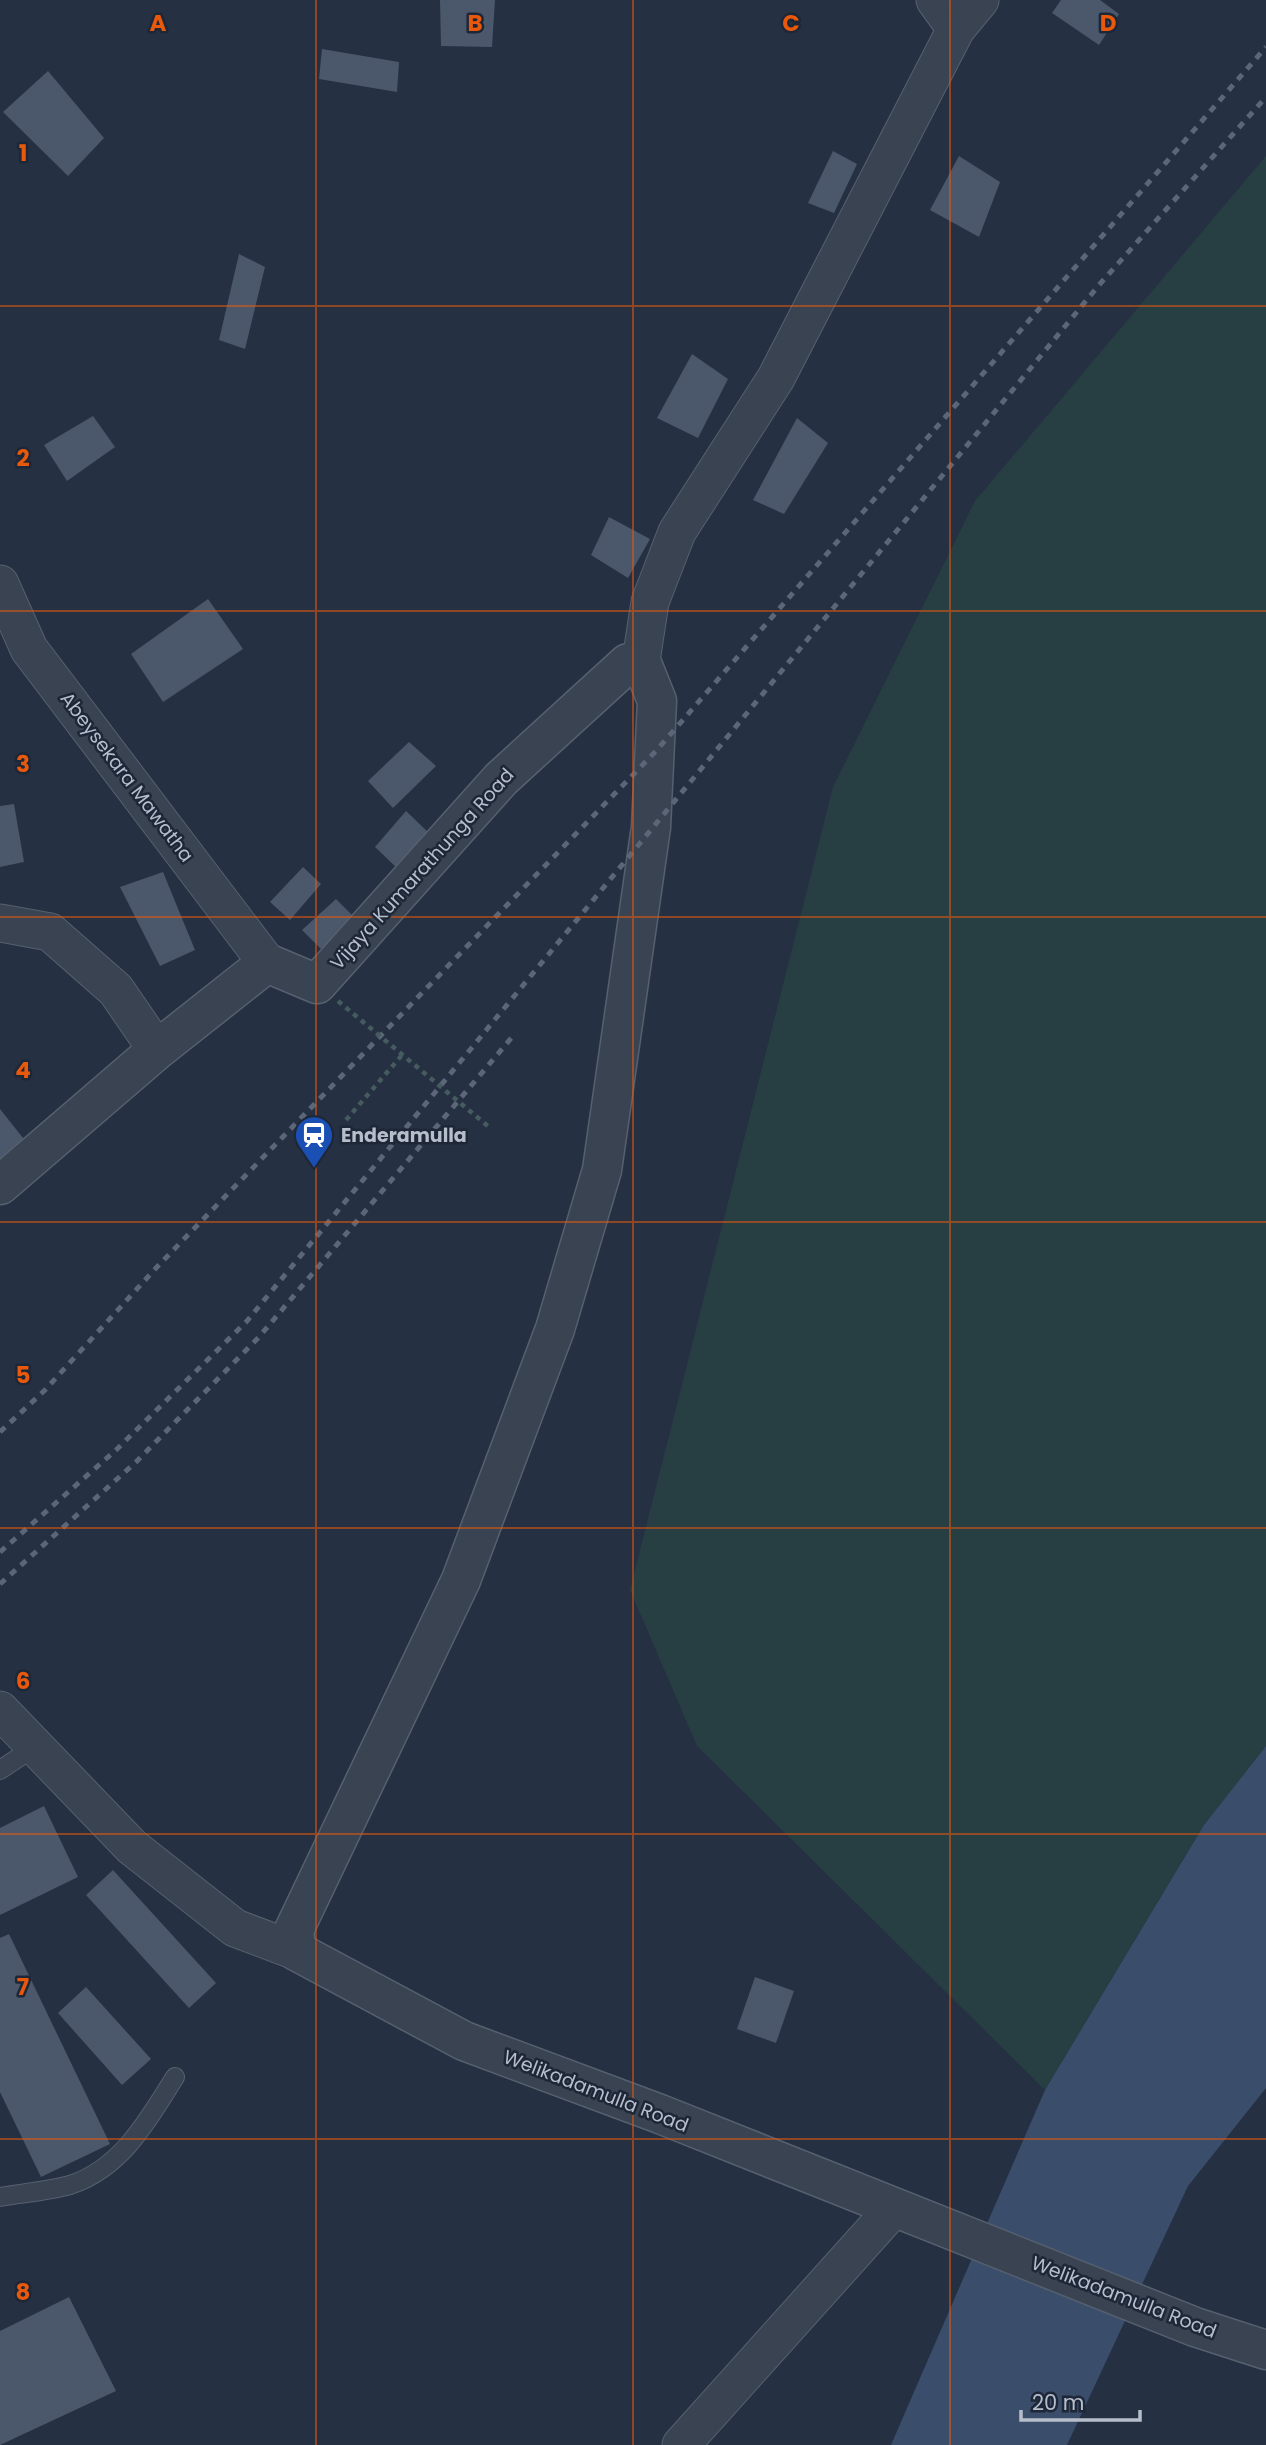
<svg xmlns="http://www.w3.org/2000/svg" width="1266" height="2445" font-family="Poppins,sans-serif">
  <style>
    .green { fill: #273f43 }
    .water { fill: #3a4d6b }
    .building { fill: #4b576b }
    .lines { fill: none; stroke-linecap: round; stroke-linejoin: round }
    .service-casing { stroke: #57606f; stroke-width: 20 }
    .minor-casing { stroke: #57606f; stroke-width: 39 }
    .tertiary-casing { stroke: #57606f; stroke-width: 41 }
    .path { stroke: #455b5f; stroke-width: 4.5; stroke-dasharray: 5 5; stroke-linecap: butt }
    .service { stroke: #394351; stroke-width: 18 }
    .minor { stroke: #394351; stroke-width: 37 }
    .tertiary { stroke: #394351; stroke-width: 38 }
    .rail { stroke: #5b6678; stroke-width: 5; stroke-dasharray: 7 7; stroke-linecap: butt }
    .path-bridge { stroke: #455b5f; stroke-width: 4.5; stroke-dasharray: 5 5; stroke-linecap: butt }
    .grid { fill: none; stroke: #e8590c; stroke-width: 2; stroke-opacity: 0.55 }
    .labels { text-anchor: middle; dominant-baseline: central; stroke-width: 5; stroke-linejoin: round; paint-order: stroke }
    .street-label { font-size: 19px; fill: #b6becc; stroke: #1e2737 }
    .poi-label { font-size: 19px; font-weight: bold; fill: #b6becc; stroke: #1e2737; text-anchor: start }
    .grid-label { font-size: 23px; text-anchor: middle; font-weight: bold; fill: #e8590c; stroke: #1e2737; stroke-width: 5; stroke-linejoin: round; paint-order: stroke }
  </style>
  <rect width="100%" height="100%" fill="#253042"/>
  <path class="green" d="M1266,156V1746L1204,1825L1045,2090L697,1746L630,1590L833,787L975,501Z"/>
  <path class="water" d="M1266,1746V2088L1188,2186L1067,2445H891L1045,2090L1204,1825Z"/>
  <g class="building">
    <path d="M440,0H495L492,47L441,46Z"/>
    <path d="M1061,0H1100L1119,14L1099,45L1052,13Z"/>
    <path d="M322,49L399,62L397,92L319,79Z"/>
    <path d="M48,71L104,138L68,176L3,112Z"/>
    <path d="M833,151L857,164L834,213L808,203Z"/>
    <path d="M959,156L1000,182L979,237L930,210Z"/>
    <path d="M239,254L265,267L245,349L219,340Z"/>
    <path d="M692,354L728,379L698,438L657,418Z"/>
    <path d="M93,416L115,447L67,481L44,445Z"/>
    <path d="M797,418L828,443L784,514L753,500Z"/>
    <path d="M609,517L650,539L628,578L591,555Z"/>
    <path d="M208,599L243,649L163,702L131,654Z"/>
    <path d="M409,742L436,766L393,808L368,781Z"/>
    <path d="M14,804L24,862L0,867V806Z"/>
    <path d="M406,811L430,834L399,870L375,847Z"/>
    <path d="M303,867L321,884L290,920L270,902Z"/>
    <path d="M163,872L195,950L160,966L120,887Z"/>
    <path d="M336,899L358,921L325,953L302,930Z"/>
    <path d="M0,1109L27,1143L0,1162Z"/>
    <path d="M44,1806L78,1877L0,1915V1828Z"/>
    <path d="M113,1870L216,1983L189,2008L86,1895Z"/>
    <path d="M9,1934L110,2144L41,2177L0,2092V1938Z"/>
    <path d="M755,1977L794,1991L776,2043L737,2029Z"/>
    <path d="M86,1987L151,2059L122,2085L58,2013Z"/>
    <path d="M69,2297L116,2391L0,2445V2331Z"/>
  </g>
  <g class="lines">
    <g class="service-casing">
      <g id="service">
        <path d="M0,1770L36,1746"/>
        <path d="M0,2197C23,2193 48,2191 70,2185C122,2168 148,2120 175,2077"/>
      </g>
    </g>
    <g class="minor-casing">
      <g id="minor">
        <path d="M935,0L956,29"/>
        <path d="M0,584L29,649L267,963"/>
        <path d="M641,661L650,602L677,532L776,378L956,29L980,0"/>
        <path d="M0,923L50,932L116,990L157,1050"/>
        <path d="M0,1710L132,1847L235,1928L296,1951"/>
        <path d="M681,2445L893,2209"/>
      </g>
    </g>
    <g class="tertiary-casing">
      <path id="tertiary" d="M0,1185L157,1050L267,963L317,984L501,779L628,663L641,661L657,701L651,827L602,1170L555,1329L461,1580L294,1930L296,1951L464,2041L660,2114L1195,2327L1266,2350"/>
    </g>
    <path class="path" d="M346,1120L402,1055"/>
    <use href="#service" class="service"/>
    <use href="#minor" class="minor"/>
    <use href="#tertiary" class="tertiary"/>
    <g class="rail">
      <path d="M0,1432L45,1390L156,1268L656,751L1266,47"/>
      <path d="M0,1552L116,1450L247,1321L1099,285L1266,97"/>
      <path d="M0,1584L136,1462L259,1337L513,1036"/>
    </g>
    <path class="path-bridge" d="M338,1001L489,1127"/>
  </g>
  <path class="grid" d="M316,0V2445M633,0V2445M950,0V2445M0,306H1266M0,611H1266M0,917H1266M0,1222H1266M0,1528H1266M0,1834H1266M0,2139H1266"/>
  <defs>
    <g id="station-pin" transform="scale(2.0125)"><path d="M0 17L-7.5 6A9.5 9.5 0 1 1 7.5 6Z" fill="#1a4fb4" stroke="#1e2737"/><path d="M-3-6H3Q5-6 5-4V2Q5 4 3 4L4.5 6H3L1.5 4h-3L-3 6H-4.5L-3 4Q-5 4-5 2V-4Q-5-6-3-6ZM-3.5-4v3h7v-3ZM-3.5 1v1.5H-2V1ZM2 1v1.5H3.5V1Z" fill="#fff"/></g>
  </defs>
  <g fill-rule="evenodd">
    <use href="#station-pin" x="314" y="1135"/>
  </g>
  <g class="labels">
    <g class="street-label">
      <text transform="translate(127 777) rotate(53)">Abeysekara Mawatha</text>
      <text transform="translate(422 869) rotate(-48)">Vijaya Kumarathunga Road</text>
      <text transform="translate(596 2091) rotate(21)">Welikadamulla Road</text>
      <text transform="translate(1124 2297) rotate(21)">Welikadamulla Road</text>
    </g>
    <g class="poi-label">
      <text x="341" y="1135">Enderamulla</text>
    </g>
  </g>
  <g class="grid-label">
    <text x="158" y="31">A</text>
    <text x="475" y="31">B</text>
    <text x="791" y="31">C</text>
    <text x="1108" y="31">D</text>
    <text x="23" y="161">1</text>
    <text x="23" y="466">2</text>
    <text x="23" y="772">3</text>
    <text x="23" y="1078">4</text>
    <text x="23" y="1383">5</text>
    <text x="23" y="1689">6</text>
    <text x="23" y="1995">7</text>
    <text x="23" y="2300">8</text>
  </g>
  <path d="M1021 2410v10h119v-10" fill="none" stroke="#b6becc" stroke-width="3.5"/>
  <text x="1032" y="2410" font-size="21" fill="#b6becc" stroke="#1e2737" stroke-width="5" paint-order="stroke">20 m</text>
</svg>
